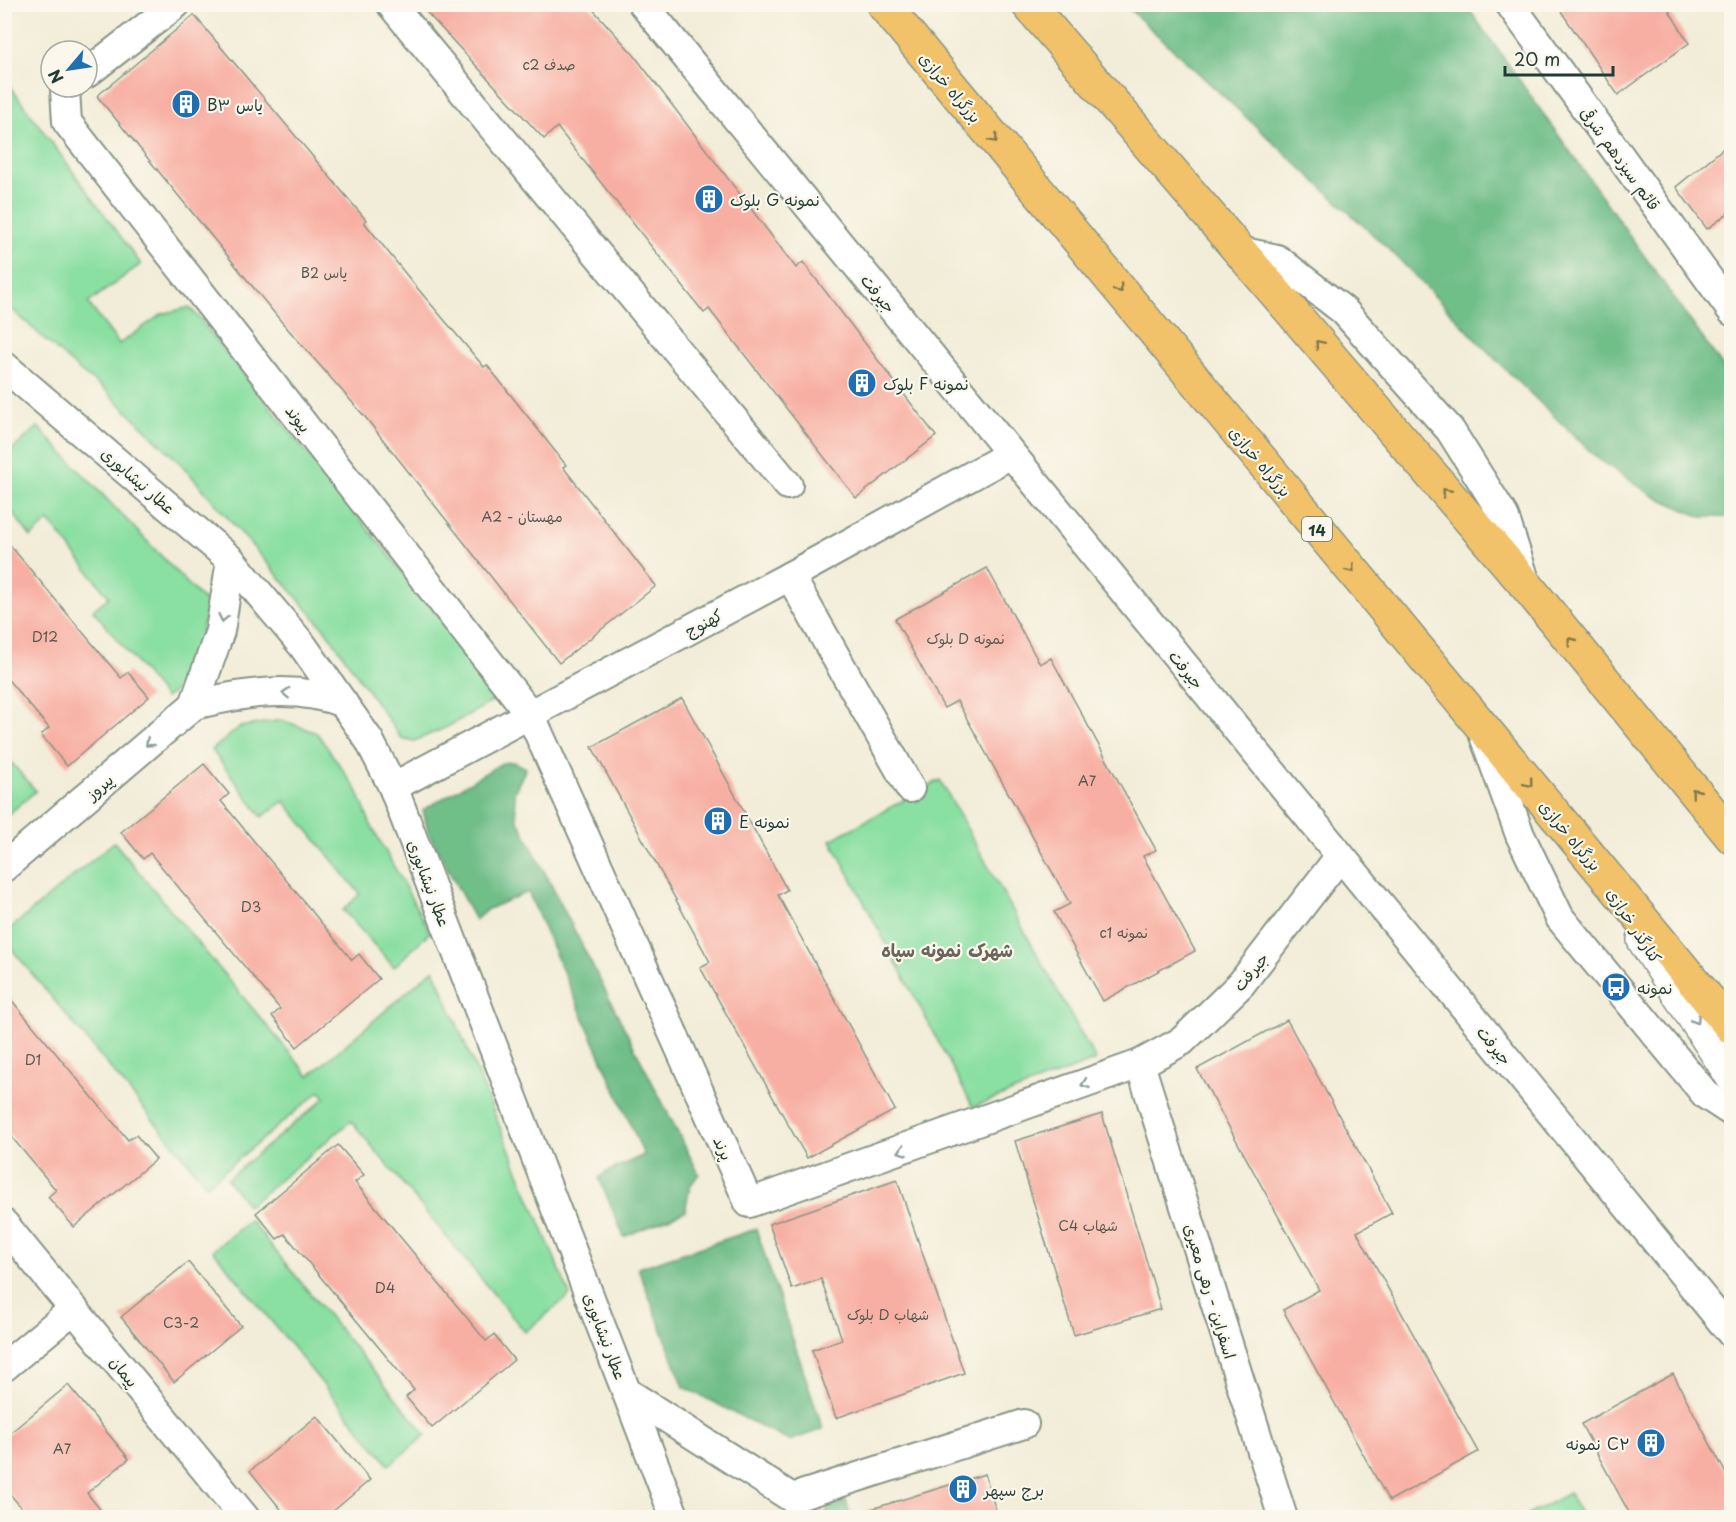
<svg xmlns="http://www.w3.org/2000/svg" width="1736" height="1522" font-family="'Playpen Sans','Playpen Sans Arabic',sans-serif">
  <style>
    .green { fill: #8adfa2; stroke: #548e6b; stroke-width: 1.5 }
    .forest { fill: #6fbe88; stroke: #477e5e; stroke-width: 1.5 }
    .building { fill: #f8afa3 }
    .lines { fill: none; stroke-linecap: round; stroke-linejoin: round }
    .minor-casing { stroke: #889586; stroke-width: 32 }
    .tertiary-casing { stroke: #889586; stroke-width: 36 }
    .trunk-casing { stroke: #889586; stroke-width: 36 }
    .minor { stroke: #fff; stroke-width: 28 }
    .tertiary { stroke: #fff; stroke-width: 33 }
    .trunk { stroke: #f2c26a; stroke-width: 33 }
    .oneway { stroke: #7e794c }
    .oneway2 { stroke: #8f9e9a }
    .labels { text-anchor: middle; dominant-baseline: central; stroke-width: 4.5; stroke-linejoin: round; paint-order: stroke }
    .number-label { font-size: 14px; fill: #555a50 }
    .shield { fill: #fbf7ec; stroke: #61756b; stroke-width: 1.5 }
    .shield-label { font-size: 15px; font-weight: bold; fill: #1f3d34 }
    .street-label { font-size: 16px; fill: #1f3d34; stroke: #fbf7ec }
    .poi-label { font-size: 16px; fill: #1f3d34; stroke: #fbf7ec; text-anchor: start }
    .neighbourhood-label { font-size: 18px; font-weight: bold; fill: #6b655b; stroke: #fbf7ec }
  </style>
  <rect width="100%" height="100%" fill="#fbf7ec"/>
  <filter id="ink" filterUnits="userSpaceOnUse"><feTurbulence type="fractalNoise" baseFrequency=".0167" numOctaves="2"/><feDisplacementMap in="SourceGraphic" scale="12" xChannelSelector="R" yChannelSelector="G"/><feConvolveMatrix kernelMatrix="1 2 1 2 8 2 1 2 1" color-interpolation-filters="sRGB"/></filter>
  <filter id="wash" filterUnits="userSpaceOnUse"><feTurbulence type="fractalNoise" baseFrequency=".008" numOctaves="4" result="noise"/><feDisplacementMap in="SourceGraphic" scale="24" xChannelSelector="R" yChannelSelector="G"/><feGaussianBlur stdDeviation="1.35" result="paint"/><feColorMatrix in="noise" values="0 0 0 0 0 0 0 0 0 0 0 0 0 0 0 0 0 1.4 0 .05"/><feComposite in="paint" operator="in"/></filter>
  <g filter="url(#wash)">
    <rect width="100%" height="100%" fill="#f2edd8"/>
    <g class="green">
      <path d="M4,78L141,264L88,303L119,344L162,314L190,307L502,696L445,728L414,741L401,738L327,632L181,464L103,388L81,372L5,303Z"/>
      <path d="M38,427L208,605L198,645L181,687L165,698L93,610L109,597L49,521L31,537L5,503V456Z"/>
      <path d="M282,720L317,733L357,790L370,823L430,932L394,967L343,910L360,894L284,801L262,817L212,750L240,727Z"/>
      <path d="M4,754L36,791L5,817H4Z"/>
      <path d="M940,780L1096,1060L973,1107L831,840Z"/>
      <path d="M114,842L309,1076L434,969L570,1295L525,1332L351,1121L248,1206L227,1179L325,1098L320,1091L207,1185L5,941V933Z"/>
      <path d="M250,1220L426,1435L389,1465L213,1250Z"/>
      <path d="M1569,1493L1582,1517H1524Z"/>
    </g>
    <g class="forest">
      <path d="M1125,5H1466L1731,378V517H1701L1652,495L1597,458L1496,360L1396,256Z"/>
      <path d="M513,762L526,768L514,793L517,818L699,1174L690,1186L685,1211L624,1237L599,1178L605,1173L644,1155L528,892L488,909L475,920L428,832L423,810L502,763Z"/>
      <path d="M756,1229L823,1429L789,1441L684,1387L638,1268Z"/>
      <path d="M845,1497L851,1517H825L826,1511Z"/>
    </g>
    <g id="blocks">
      <g class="building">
        <path d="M419,4H588L634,55L796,268L803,262L936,436L856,498L709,309L704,313L557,127L544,139Z"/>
        <path d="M1556,4H1665L1689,43L1618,95Z"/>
        <path d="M194,15L366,220L364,222L413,283L484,367L487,365L566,465L563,467L656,586L559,663L366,418L280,320L97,96Z"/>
        <path d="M1731,142V211L1707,229L1676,187Z"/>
        <path d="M4,538L121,678L128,672L149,697L67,766L41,735L49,728L4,675Z"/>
        <path d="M987,568L1040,664L1051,658L1156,850L1143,856L1195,951L1103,1001L1054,912L1070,904L957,701L944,708L895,619Z"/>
        <path d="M682,698L787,890L778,895L895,1110L807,1158L700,967L710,962L592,747Z"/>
        <path d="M204,764L229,794L221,801L352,960L359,954L379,979L297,1047L272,1016L280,1009L150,853L143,859L121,832Z"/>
        <path d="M4,991L128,1140L136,1135L156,1159L74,1227L48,1197L56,1190L4,1128Z"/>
        <path d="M1287,1020L1392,1213L1357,1232L1478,1452L1389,1501L1283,1310L1319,1290L1197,1069Z"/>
        <path d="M1102,1114L1161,1309L1074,1335L1015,1141Z"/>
        <path d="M338,1145L364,1175L355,1182L486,1341L494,1335L514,1360L432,1428L406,1397L414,1390L285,1234L277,1239L256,1213Z"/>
        <path d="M897,1180L964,1373L836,1418L812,1350L842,1339L821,1279L792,1289L769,1224Z"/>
        <path d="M188,1262L241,1326L174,1382L121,1317Z"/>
        <path d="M1673,1374L1731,1483V1518H1632L1581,1424Z"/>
        <path d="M68,1385L129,1459L87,1493L107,1518H30L4,1487V1438Z"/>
        <path d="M317,1416L370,1480L325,1518H288L250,1471Z"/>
        <path d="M985,1474L998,1518H866L865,1511Z"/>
      </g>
    </g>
  </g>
  <g filter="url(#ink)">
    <use href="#blocks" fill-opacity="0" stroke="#889586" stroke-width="1.5"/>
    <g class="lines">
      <g class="minor-casing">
        <g id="minor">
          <path d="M391,4L788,485"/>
          <path d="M643,4L1732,1334"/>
          <path d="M1510,4L1732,311"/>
          <path d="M87,73L176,4"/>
          <path d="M69,87L65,90L67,122L530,714L749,1203L1140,1064L1182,1041L1241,984L1340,856"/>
          <path d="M1239,251L1277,259L1344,311L1450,430L1504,516L1525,580"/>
          <path d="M4,366L231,560L303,646L369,740L393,787L675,1518"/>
          <path d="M790,576L910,788"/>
          <path d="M194,705C243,693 295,684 343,703"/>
          <path d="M1483,733L1520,835L1560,918L1706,1095L1732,1112"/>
          <path d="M393,787L790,576L1011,454"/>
          <path d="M4,867L194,705L220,631L231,560"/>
          <path d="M1140,1064L1283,1518"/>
          <path d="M4,1224L245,1518"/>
          <path d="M4,1367L74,1309"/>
          <path d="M628,1393L792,1498"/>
          <path d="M792,1498L1024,1424"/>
        </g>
      </g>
      <g class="tertiary-casing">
        <path id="tertiary" d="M1644,940L1732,1076"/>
      </g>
      <g class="trunk-casing">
        <g id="trunk">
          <path d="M883,4L1732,1028"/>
          <path d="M1028,4L1526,585L1732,837"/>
        </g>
      </g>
      <use href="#minor" class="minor"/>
      <use href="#tertiary" class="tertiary"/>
      <use href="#trunk" class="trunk"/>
    </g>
    <defs><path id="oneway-chevron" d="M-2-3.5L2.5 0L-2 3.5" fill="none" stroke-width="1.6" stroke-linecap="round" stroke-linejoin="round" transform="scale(1.5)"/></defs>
    <g class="oneway">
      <use href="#oneway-chevron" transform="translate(994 139) rotate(50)"/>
      <use href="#oneway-chevron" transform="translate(1119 289) rotate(50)"/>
      <use href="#oneway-chevron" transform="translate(1319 344) rotate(-131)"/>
      <use href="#oneway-chevron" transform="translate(1446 492) rotate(-131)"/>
      <use href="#oneway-chevron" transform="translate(1351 569) rotate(50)"/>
      <use href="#oneway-chevron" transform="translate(1571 641) rotate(-129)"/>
      <use href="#oneway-chevron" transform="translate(1529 783) rotate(50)"/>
      <use href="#oneway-chevron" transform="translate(1695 792) rotate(-129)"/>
    </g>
    <g class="oneway2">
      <use href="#oneway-chevron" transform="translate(223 618) rotate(101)"/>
      <use href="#oneway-chevron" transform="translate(286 693) rotate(-177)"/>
      <use href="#oneway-chevron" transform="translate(149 743) rotate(139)"/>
      <use href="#oneway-chevron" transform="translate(1696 1020) rotate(57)"/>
      <use href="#oneway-chevron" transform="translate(1085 1084) rotate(160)"/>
      <use href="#oneway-chevron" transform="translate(902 1151) rotate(161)"/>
    </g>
  </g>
  <defs>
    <g id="building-disc" transform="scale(1.5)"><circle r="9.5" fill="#1f6fb2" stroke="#fbf7ec"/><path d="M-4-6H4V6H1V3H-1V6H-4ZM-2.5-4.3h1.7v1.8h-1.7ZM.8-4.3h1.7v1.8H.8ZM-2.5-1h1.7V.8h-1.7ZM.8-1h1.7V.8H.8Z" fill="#fff"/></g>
    <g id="bus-disc" transform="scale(1.5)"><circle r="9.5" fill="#1f6fb2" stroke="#fbf7ec"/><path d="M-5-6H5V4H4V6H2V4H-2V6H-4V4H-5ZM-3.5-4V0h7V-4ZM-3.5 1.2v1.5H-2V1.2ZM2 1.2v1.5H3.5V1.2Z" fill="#fff"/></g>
  </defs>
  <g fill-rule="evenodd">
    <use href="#building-disc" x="186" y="104"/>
    <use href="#building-disc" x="709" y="199"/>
    <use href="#building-disc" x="862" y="383"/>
    <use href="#building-disc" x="718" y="821"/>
    <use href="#bus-disc" x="1616" y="987"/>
    <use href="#building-disc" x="1651" y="1443"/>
    <use href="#building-disc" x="963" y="1489"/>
  </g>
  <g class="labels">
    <g class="number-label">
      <text x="549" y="64">c2 صدف</text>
      <text x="324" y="272">B2 یاس</text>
      <text x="522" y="516">A2 - مهستان</text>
      <text x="45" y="636">D12</text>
      <text x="966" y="638">بلوک D نمونه</text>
      <text x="1087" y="780">A7</text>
      <text x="251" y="906">D3</text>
      <text x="1124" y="932">c1 نمونه</text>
      <text x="33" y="1059">D1</text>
      <text x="1088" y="1225">C4 شهاب</text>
      <text x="385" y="1287">D4</text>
      <text x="888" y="1314">بلوک D شهاب</text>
      <text x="181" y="1322">C3-2</text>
      <text x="62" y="1448">A7</text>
    </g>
    <rect class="shield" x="1302" y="517" width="30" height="24" rx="4.5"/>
    <g class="shield-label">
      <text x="1317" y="529">14</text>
    </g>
    <g class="street-label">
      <text transform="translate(951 87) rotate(50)">بزرگراه خرازی</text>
      <text transform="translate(1621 158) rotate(54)">قائم سیزدهم شرقی</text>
      <text transform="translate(879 293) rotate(51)">جيرفت</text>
      <text transform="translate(299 418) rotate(52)">پیوند</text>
      <text transform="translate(1261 461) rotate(50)">بزرگراه خرازی</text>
      <text transform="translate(139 480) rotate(41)">عطار نیشابوری</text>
      <text transform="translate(703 622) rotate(-28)">كهنوج</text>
      <text transform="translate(1187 669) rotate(51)">جيرفت</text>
      <text transform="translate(99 786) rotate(-41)">پیروز</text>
      <text transform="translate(1571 835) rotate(50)">بزرگراه خرازی</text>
      <text transform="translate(430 883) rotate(69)">عطار نیشابوری</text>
      <text transform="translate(1635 925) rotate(57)">کنارگذر خرازی</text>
      <text transform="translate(1250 971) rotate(-50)">جیرفت</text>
      <text transform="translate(1495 1045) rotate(51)">جيرفت</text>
      <text transform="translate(724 1148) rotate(66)">پرند</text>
      <text transform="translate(1211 1291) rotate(73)">اسفراين - رهی معیری</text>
      <text transform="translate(606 1336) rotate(69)">عطار نیشابوری</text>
      <text transform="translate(125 1371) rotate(51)">پیمان</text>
    </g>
    <g class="poi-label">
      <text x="207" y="104">B۳ یاس</text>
      <text x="730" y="199">بلوک G نمونه</text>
      <text x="883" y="383">بلوک F نمونه</text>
      <text x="739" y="821">E نمونه</text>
      <text x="1637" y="987">نمونه</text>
      <text x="1630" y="1443" text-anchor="end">نمونه C۲</text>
      <text x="984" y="1489">برج سپهر</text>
    </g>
    <g class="neighbourhood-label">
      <text x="947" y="949">شهرک نمونه سپاه</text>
    </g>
  </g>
  <rect width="1736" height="1522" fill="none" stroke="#fbf7ec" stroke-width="24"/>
  <g transform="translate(69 69) rotate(241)"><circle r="28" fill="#fbf7ec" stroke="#a3ada2" stroke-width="1.5"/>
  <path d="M0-4.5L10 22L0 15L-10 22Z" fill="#1f6fb2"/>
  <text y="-9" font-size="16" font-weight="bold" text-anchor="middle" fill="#1f3d34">N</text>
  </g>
  <path d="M1505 66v9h108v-9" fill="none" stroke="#1f3d34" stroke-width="3"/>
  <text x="1514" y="66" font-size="18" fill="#1f3d34" stroke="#fbf7ec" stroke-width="4.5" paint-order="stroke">20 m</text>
</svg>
